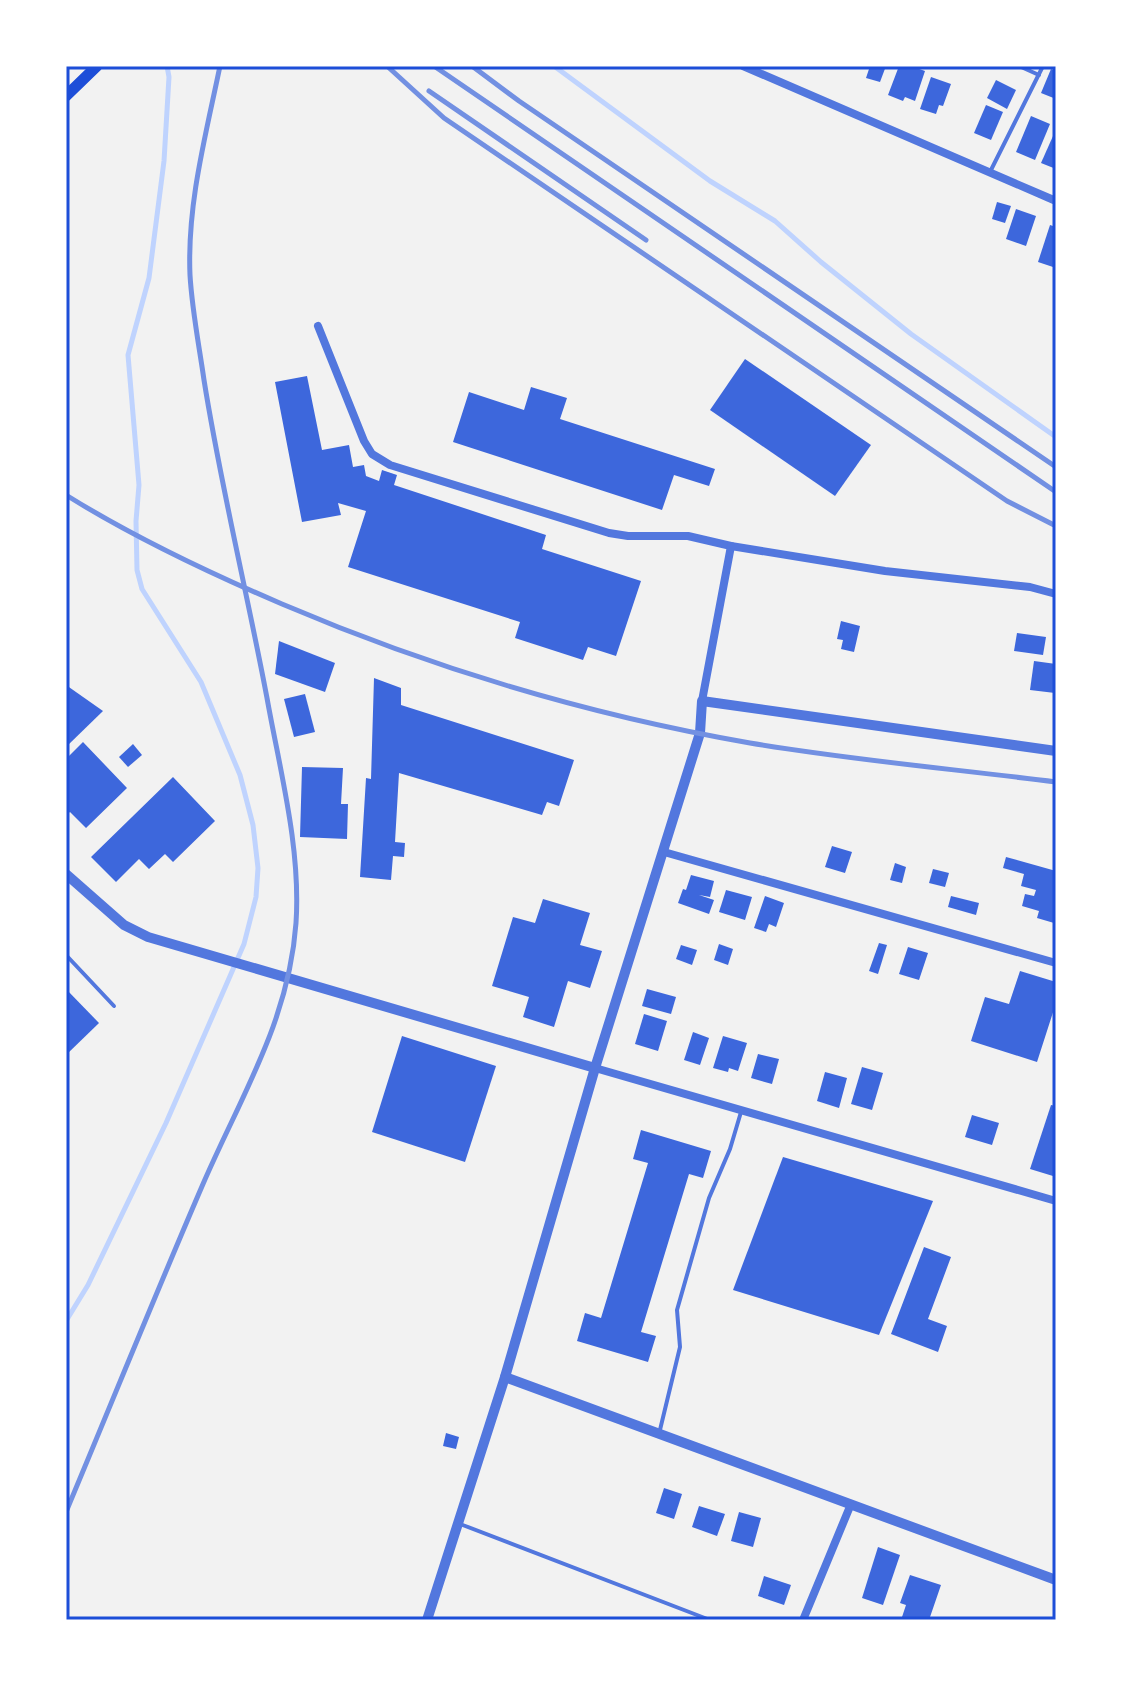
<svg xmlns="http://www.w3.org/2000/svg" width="1122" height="1686" font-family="Georgia,serif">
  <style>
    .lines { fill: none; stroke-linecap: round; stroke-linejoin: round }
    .stream { stroke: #bfd3fe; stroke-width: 5 }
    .building { fill: #3d67dc }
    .service { stroke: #5277de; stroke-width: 4 }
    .minor { stroke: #5277de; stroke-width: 8 }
    .tertiary { stroke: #5277de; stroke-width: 10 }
    .secondary { stroke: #1d4ed8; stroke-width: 11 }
    .rail { stroke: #7290e2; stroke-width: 5 }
    .neatline { fill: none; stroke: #1d4ed8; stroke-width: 3 }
  </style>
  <rect width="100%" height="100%" fill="#f2f2f2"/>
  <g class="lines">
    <g class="stream">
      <path d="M554,66L710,181L775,221L821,262L911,334L1056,437"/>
      <path d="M66,1321L88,1285L166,1123L244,944L256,897L258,868L253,825L240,775L201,682L142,589L137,570L136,521L139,485L128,355L149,278L164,161L169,77L167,66"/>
    </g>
  </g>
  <g class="building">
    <path d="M870,66H886L880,82L866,78Z"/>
    <path d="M899,66H911L925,71L915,101L905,97L903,101L888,95Z"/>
    <path d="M1051,69L1056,71V99L1041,93Z"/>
    <path d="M931,77L951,84L943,106L939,105L936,114L920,109Z"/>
    <path d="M996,80L1016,90L1007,109L987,98Z"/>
    <path d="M986,105L1003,112L991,140L974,133Z"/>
    <path d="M1031,116L1050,124L1035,160L1016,152Z"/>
    <path d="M1053,136L1056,137V169L1041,163Z"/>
    <path d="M997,202L1011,206L1005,223L992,219Z"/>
    <path d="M1016,209L1036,216L1026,246L1006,239Z"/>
    <path d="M1050,225L1056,227V268L1038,262Z"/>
    <path d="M745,359L871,445L835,496L710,410Z"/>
    <path d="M307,376L322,450L349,445L353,467L364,465L366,476L379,481L382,470L397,475L394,485L546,535L542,549L641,581L616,656L588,647L583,660L515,638L520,622L348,567L366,511L338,503L341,515L302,522L275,382Z"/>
    <path d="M531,387L567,398L560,419L715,469L709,486L674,475L662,510L453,442L469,392L524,410Z"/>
    <path d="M841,621L860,626L854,652L841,649L843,640L837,639Z"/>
    <path d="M1017,633L1046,637L1043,655L1014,651Z"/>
    <path d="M279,641L335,663L325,692L275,674Z"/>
    <path d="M1034,661L1056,664L1055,693L1030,690Z"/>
    <path d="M374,678L401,688V705L574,760L559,806L547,802L542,815L399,773L395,842L405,843L404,857L393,856L391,880L360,877L366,778L371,779Z"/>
    <path d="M66,685L103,711L66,747Z"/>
    <path d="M305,694L315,732L294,737L284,699Z"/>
    <path d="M83,742L127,788L86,828L70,812L66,815V759Z"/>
    <path d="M133,744L142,755L128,767L119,757Z"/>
    <path d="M302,767L343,768L341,804H348L347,839L300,837Z"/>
    <path d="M173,777L215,821L173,862L165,854L149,869L139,859L116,882L91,857Z"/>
    <path d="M832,846L852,852L845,873L825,867Z"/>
    <path d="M1006,857L1056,871L1054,923L1037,918L1039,911L1022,906L1025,894L1034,896L1036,890L1021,886L1024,874L1003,868Z"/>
    <path d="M895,863L906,867L902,883L890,880Z"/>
    <path d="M933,869L949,873L945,887L929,883Z"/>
    <path d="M691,875L714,881L710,897L699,895L714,900L709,914L678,903L683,889L686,890Z"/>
    <path d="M726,890L752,897L745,920L719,912Z"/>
    <path d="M765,896L784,903L776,927L769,924L766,932L754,928Z"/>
    <path d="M951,896L979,903L976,915L948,907Z"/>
    <path d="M543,899L590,913L580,945L602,951L590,988L568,981L554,1027L523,1017L529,997L492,986L513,917L535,923Z"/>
    <path d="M879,943L887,945L878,974L869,971Z"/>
    <path d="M719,944L733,949L728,965L714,960Z"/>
    <path d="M681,945L697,950L692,965L676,959Z"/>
    <path d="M908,947L928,953L919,980L899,974Z"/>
    <path d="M1020,971L1056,982V1003L1037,1062L971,1041L985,997L1009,1004Z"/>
    <path d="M66,989L99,1023L66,1055Z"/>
    <path d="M647,989L676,997L671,1014L642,1006Z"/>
    <path d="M644,1014L667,1021L658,1051L635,1044Z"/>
    <path d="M693,1032L709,1038L700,1065L684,1060Z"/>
    <path d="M402,1036L496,1066L465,1162L372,1132Z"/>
    <path d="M723,1036L747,1043L738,1071L729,1068L728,1072L713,1068Z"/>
    <path d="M758,1054L779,1059L772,1084L751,1078Z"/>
    <path d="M862,1067L883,1073L872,1110L851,1104Z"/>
    <path d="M825,1072L847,1078L839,1108L817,1101Z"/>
    <path d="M1051,1105L1056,1106V1167L1053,1176L1030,1169Z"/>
    <path d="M972,1115L999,1123L992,1145L965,1137Z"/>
    <path d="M641,1130L711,1151L703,1178L689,1174L641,1332L656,1336L648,1362L577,1341L585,1313L601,1318L648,1163L633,1159Z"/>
    <path d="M783,1157L933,1201L879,1335L733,1290Z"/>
    <path d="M924,1247L951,1257L928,1319L947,1326L938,1352L891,1334Z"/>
    <path d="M446,1433L459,1437L456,1449L443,1446Z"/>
    <path d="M664,1488L682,1494L674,1519L656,1513Z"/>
    <path d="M699,1506L725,1514L717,1536L692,1527Z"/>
    <path d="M739,1512L761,1518L753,1547L731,1541Z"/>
    <path d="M878,1547L900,1555L883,1605L862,1598Z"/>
    <path d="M910,1575L941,1585L929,1620H901L906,1605L900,1603Z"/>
    <path d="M764,1576L791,1585L784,1605L758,1596Z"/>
  </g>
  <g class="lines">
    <g class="service">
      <path d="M1019,66L1039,75"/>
      <path d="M990,172L1043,66"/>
      <path d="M66,955L114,1006"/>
      <path d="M659,1434L680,1347L677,1310L709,1198L730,1149L741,1112"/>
      <path d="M460,1524L710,1620"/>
    </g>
    <g class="minor">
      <path d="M743,66L1056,201"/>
      <path d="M318,326L364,441L372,454L390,465L609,533L628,536H688L731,546L885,571L1030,587L1056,594"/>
      <path d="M702,701L731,546"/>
      <path d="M664,852L1056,963"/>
      <path d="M595,1068L1056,1201"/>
      <path d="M803,1620L851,1504"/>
    </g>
    <g class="tertiary">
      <path d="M66,874L124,925L148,937L595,1068"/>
      <path d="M505,1377L1056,1580"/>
      <path d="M427,1620L505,1377L595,1068L700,733L702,701L1056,751"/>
    </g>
    <path class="secondary" d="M66,96L97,66"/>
    <g class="rail">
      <path d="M387,66L444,118L1007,501L1056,526"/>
      <path d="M434,66L1056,492"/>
      <path d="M472,66L519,101L1056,467"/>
      <path d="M429,91L646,240"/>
      <path d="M66,495C135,538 207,572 282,604C432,668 589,715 750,743C851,760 954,769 1056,782"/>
      <path d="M66,1512C112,1402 156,1293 203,1184C241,1096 289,1021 296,923C301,848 280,771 267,698C247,592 221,487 204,380C199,345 192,310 190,275C187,204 206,134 220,66"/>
    </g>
  </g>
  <rect width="1122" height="1686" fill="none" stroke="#ffffff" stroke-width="136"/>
  <rect x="68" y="68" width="986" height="1550" class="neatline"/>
</svg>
